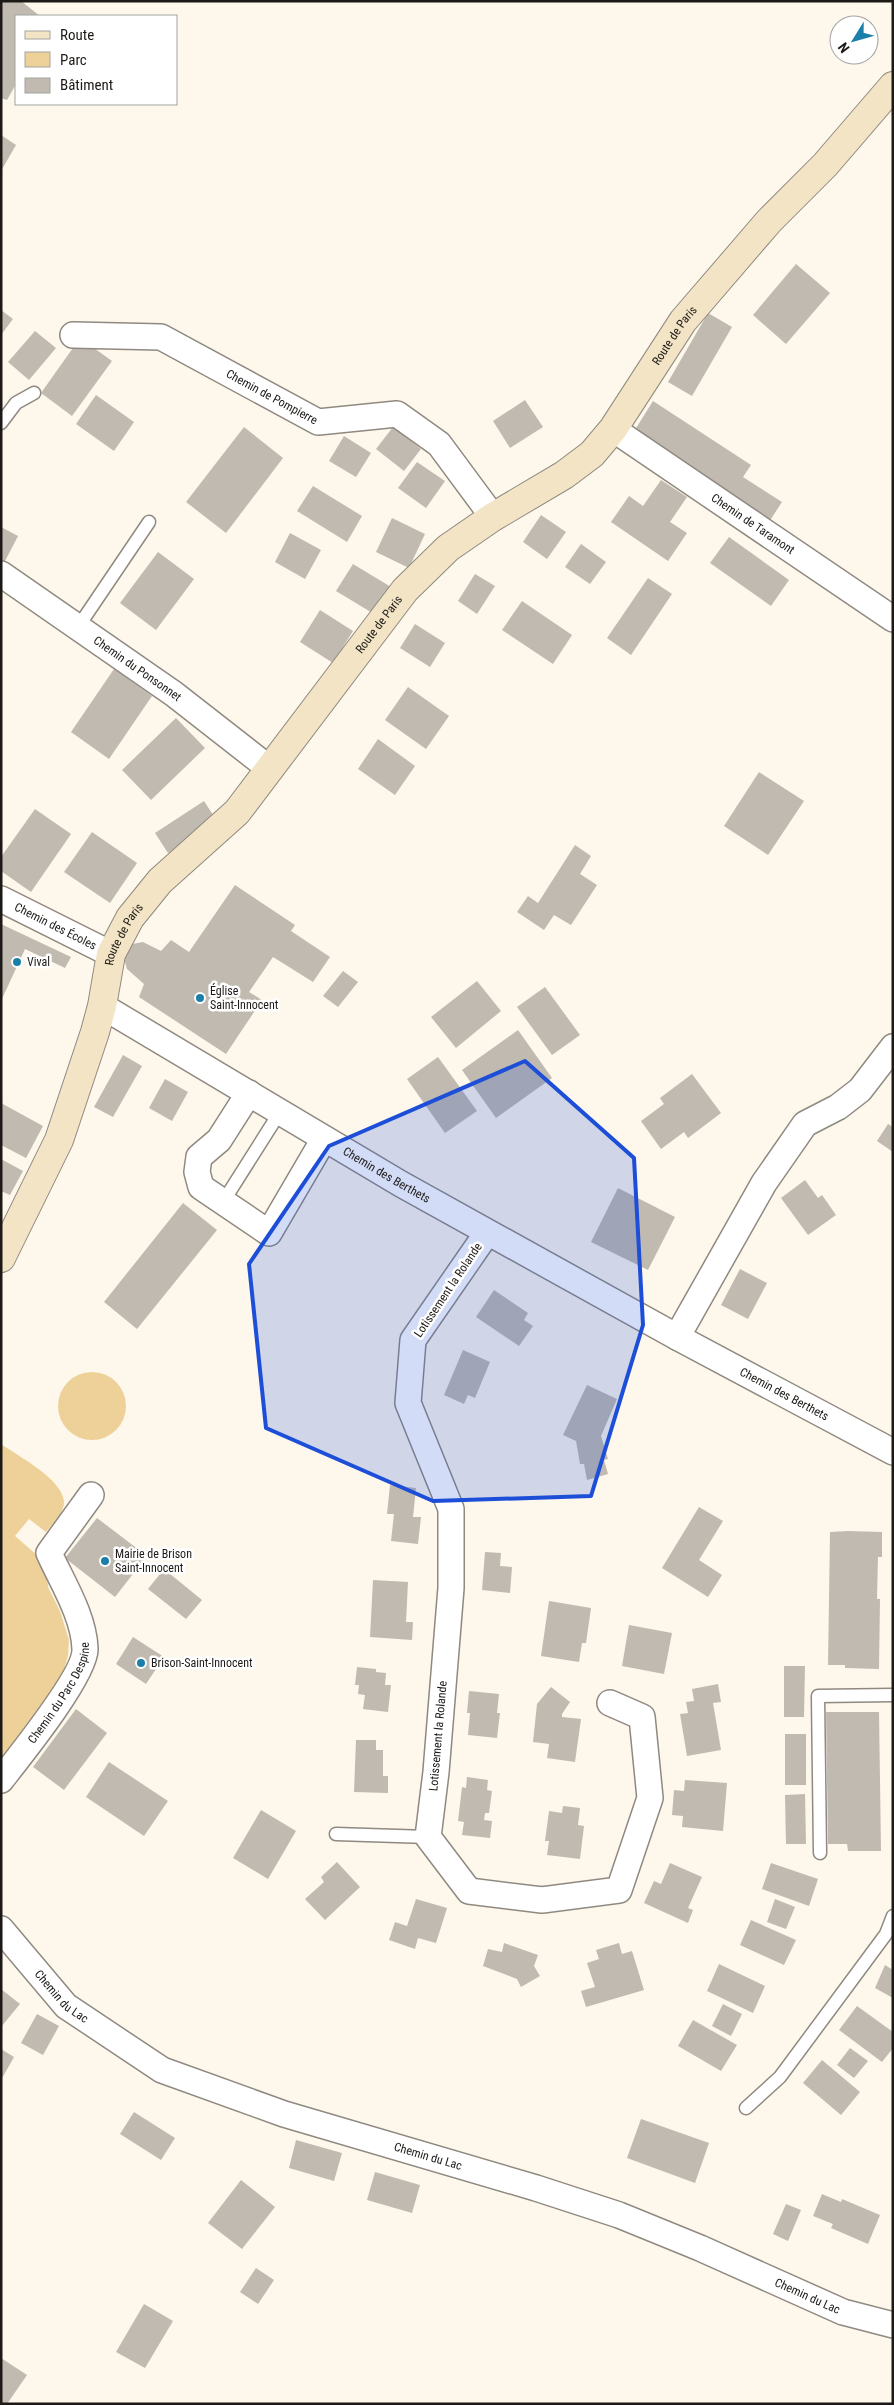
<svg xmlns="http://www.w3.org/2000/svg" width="894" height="2405" font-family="'Roboto Condensed',sans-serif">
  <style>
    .green { fill: #eed199 }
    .building { fill: #c0bab0 }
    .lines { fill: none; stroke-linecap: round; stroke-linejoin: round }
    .lane-casing { stroke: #8f8980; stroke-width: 15 }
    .street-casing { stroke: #8f8980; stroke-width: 28 }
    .secondary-casing { stroke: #8f8980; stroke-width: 30 }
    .lane { stroke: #fff; stroke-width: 12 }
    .street { stroke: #fff; stroke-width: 25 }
    .secondary { stroke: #f2e4c5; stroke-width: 28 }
    .marked { fill: #1d4ed8; fill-opacity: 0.2; stroke: #1d4ed8; stroke-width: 4; stroke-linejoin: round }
    .poi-dot { fill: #1c7faa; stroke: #fff; stroke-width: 2 }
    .labels { text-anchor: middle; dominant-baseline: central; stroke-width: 5; stroke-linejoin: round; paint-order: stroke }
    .street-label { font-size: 12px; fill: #1c1916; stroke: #fff }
    .poi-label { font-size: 12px; fill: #1c1916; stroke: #fff; text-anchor: start }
  </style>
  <rect width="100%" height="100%" fill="#fdf7ec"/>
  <g class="green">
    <circle cx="92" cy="1406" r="34"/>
    <path d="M1,1444C18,1456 63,1479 64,1502C64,1513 53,1523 46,1532L29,1519L15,1536L46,1563L48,1587L60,1611L69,1640L68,1656L62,1676L1,1760Z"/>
  </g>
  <g class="building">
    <path d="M1,1H21L40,16H16V84L7,100L1,98Z"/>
    <path d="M1,135L16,145L1,171Z"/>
    <path d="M796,264L830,293L786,344L753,315Z"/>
    <path d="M1,310L13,319L1,335Z"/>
    <path d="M708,313L732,327L692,396L668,382Z"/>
    <path d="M35,331L56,348L29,380L8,362Z"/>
    <path d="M80,338L112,361L72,416L41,393Z"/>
    <path d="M96,395L134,422L114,451L76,424Z"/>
    <path d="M525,400L543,427L510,448L493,421Z"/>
    <path d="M653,401L751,465L743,477L782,502L769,522L633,433Z"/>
    <path d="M244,427L283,458L226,533L186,502Z"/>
    <path d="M393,427L421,449L404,471L376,449Z"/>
    <path d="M344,436L371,453L356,477L329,461Z"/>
    <path d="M417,462L445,481L426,508L398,488Z"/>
    <path d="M661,480L687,497L670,522L687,533L668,561L611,522L629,496L643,506Z"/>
    <path d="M313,486L362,516L347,542L297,511Z"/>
    <path d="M541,515L566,532L547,559L523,542Z"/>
    <path d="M392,518L425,534L409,568L376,552Z"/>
    <path d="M1,527L18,536L3,565L1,564Z"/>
    <path d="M290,533L321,550L305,579L275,562Z"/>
    <path d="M729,537L789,580L771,606L710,563Z"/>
    <path d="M581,544L606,562L590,584L565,567Z"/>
    <path d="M158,552L194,579L156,630L120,603Z"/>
    <path d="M353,564L396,590L379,617L336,591Z"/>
    <path d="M475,574L495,586L477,614L458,601Z"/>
    <path d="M648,578L672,594L631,655L607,638Z"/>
    <path d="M522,601L572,635L553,664L502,630Z"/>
    <path d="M320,610L353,631L333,663L300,642Z"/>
    <path d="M415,624L445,643L430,667L400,648Z"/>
    <path d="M114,669L152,696L109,759L71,732Z"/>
    <path d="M408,687L449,716L426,749L385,720Z"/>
    <path d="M176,718L205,748L151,800L122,770Z"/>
    <path d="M378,739L415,766L395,795L358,769Z"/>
    <path d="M759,772L804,801L768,855L724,826Z"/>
    <path d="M204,801L217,821L168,853L155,833Z"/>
    <path d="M35,809L71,834L31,892L1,871V857Z"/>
    <path d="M92,832L137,863L110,903L64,872Z"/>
    <path d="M575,845L591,856L580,874L597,885L571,925L554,915L544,930L517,912L528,896L538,903Z"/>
    <path d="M235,885L295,925L291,931L330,957L313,982L273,957L249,992L262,1000L226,1054L139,997L144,984L127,969L123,956L132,944L143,942L161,951L171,940L189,952Z"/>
    <path d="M1,924L71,957L65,968L25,949L1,1001Z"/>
    <path d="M343,971L358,982L338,1007L323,996Z"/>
    <path d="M477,981L501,1011L456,1048L431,1017Z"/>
    <path d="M545,987L580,1035L552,1055L517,1007Z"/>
    <path d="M518,1030L552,1078L496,1118L462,1070Z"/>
    <path d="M123,1055L142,1066L113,1117L94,1107Z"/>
    <path d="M438,1057L477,1111L445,1133L407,1079Z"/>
    <path d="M692,1074L721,1113L688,1138L684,1132L661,1149L641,1121L664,1104L660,1098Z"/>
    <path d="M165,1079L188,1092L172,1121L149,1108Z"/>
    <path d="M1,1103L43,1126L26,1158L1,1145Z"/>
    <path d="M888,1124L893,1127V1152L877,1141Z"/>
    <path d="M1,1159L23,1171L10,1195L1,1191Z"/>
    <path d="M805,1180L818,1198L822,1195L836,1215L808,1235L781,1198Z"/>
    <path d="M618,1188L675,1217L648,1270L591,1242Z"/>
    <path d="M183,1203L217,1230L137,1329L104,1302Z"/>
    <path d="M740,1269L767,1283L748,1319L721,1305Z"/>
    <path d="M494,1290L528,1313L524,1320L533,1326L519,1346L476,1317Z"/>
    <path d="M463,1350L490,1362L475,1398L468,1395L464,1404L444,1395Z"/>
    <path d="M587,1385L617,1399L601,1436L608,1459L604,1460L608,1474L587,1480L584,1464H580L576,1441L563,1435Z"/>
    <path d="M390,1485L416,1488L413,1517H421L418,1544L391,1541L394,1514H387Z"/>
    <path d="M699,1507L723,1521L699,1560L722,1575L708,1597L662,1568Z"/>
    <path d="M97,1518L147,1556L115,1597L65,1558Z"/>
    <path d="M848,1531L882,1532V1557H878L877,1599H880L879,1669L845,1668V1665H828L830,1532Z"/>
    <path d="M485,1552L501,1553L500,1566L512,1567L510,1593L482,1590Z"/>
    <path d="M164,1569L202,1600L186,1619L148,1589Z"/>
    <path d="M373,1580L408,1582L406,1622H413L412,1640L370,1637Z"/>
    <path d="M549,1601L591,1608L586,1643H582L579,1662L541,1656Z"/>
    <path d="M629,1625L672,1633L664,1674L622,1666Z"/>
    <path d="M133,1637L164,1657L146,1684L116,1664Z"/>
    <path d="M784,1666H805L804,1717H784Z"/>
    <path d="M357,1667L376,1669V1672L386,1673L385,1685H391L388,1712L363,1709L365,1695L358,1694L359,1685H355Z"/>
    <path d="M718,1684L721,1702L713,1703L721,1750L687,1756L680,1714L688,1713L686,1702L694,1701L692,1689Z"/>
    <path d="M551,1687L570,1702L562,1714V1717L581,1719L575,1762L547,1758L549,1744L533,1742L537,1704Z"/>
    <path d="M469,1691L499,1694L497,1713H500L497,1738L468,1735L470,1713H467Z"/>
    <path d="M76,1709L107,1733L64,1790L33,1767Z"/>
    <path d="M826,1712H879L881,1851H848L847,1844H828Z"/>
    <rect x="785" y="1734" width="21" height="51"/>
    <path d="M356,1740H376V1750H383V1776H388V1793L354,1792Z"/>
    <path d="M109,1762L168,1801L144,1836L86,1797Z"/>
    <path d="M467,1777L488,1780L487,1790L492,1791L489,1813H485L484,1820L492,1821L490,1838L462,1835L464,1822L458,1821L462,1787L466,1788Z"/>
    <path d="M685,1780L727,1783L723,1831L682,1827L683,1816L672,1815L674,1790L684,1791Z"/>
    <path d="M805,1794L806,1844H786L785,1795Z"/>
    <path d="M563,1806L580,1808L578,1825L584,1826L580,1859L547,1855L549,1841H545L549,1811L562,1813Z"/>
    <path d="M261,1810L296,1831L268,1879L233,1858Z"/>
    <path d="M337,1862L360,1887L325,1920L305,1899L324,1882L321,1877Z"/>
    <path d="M670,1863L702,1877L688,1908L693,1910L688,1923L644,1903L654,1881L661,1884Z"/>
    <path d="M771,1863L818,1879L809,1906L762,1889Z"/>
    <path d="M416,1899L447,1908L436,1943L418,1938L415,1949L389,1940L395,1922L407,1926Z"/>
    <path d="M775,1899L795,1907L786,1929L767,1922Z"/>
    <path d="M751,1920L796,1940L784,1965L740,1945Z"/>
    <path d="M504,1943L538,1955L534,1966L540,1976L521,1987L517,1979L483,1966L488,1949L502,1952Z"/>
    <path d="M619,1943L622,1954L632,1951L644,1990L586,2007L581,1991L595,1987L587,1963L599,1959L596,1950Z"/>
    <path d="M719,1964L765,1986L753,2013L707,1991Z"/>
    <path d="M885,1965L893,1970V1998L875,1988Z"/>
    <path d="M1,1989L20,2004L1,2027Z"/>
    <path d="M723,2004L742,2014L731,2036L712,2026Z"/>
    <path d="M857,2006L893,2032V2048L882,2062L839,2030Z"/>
    <path d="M37,2014L59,2026L43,2055L21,2043Z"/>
    <path d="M693,2020L737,2045L721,2071L678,2046Z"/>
    <path d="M850,2048L868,2061L854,2078L837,2065Z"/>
    <path d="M1,2049L14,2057L1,2080Z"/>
    <path d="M822,2060L860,2092L841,2115L803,2083Z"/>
    <path d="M134,2112L175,2138L161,2160L120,2134Z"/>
    <path d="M641,2119L709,2143L695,2183L627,2158Z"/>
    <path d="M296,2140L342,2153L334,2181L289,2168Z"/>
    <path d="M375,2172L420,2185L412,2213L367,2200Z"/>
    <path d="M241,2180L275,2207L242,2249L208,2223Z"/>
    <path d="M822,2194L841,2202L842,2199L880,2215L868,2244L831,2228L833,2224L813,2216Z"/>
    <path d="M786,2204L801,2210L788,2241L773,2234Z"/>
    <path d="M256,2268L274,2280L258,2304L240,2292Z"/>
    <path d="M144,2304L173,2321L145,2368L116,2352Z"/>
    <path d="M1,2358L27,2375L7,2404H1Z"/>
  </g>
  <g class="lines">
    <g class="lane-casing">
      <g id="lane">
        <path d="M1,423L16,403L34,393"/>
        <path d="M78,627L149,522"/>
        <path d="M223,1202L280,1112"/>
        <path d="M336,1834L428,1837"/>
        <path d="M820,1853L818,1696L893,1695"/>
        <path d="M746,2108L780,2077L886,1934L893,1916"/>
      </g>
    </g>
    <g class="street-casing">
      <g id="street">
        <path id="s1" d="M73,335L161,337L318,422L397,414L439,444L493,517"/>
        <path id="s2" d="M613,429L893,619"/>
        <path id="s3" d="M1,574L174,694L270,769"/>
        <path id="s4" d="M1,899L111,954"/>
        <path id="s5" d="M102,1006L401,1184L677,1337L893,1452"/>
        <path d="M249,1093L219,1140L199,1157L197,1172L201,1187L269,1233L324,1139"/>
        <path d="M487,1233L413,1340L408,1403L451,1509V1588L436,1772L428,1837L469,1891L542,1900L619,1890L650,1798L642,1717L610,1703"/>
        <path d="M677,1337L764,1183L805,1124L838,1107L860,1090L893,1047"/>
        <path id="s6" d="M1,1780C19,1757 86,1674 85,1649C84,1616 62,1582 49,1553L91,1495"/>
        <path id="s7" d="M1,1929L66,2006L162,2070L284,2114L536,2188L619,2215L700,2248L843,2312L893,2325"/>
      </g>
    </g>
    <g class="secondary-casing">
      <g id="secondary">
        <path id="s8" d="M1,1258L59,1140L95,1032L102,1006L111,954L130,918L160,881L237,812L405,590L448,548L493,517L564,475L592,454L613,429L683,321L769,221L825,165L893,86"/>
      </g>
    </g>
    <use href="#lane" class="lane"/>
    <use href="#street" class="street"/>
    <use href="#secondary" class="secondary"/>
  </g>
  <path class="marked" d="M525,1061L634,1158L643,1325L591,1496L433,1501L266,1428L249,1264L329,1146Z"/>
  <g class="poi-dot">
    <circle cx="17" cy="962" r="5"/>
    <circle cx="200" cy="998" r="5"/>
    <circle cx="105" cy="1561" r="5"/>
    <circle cx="141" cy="1663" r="5"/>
  </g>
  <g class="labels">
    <g class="street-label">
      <text stroke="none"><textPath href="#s8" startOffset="1172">Route de Paris</textPath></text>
      <text stroke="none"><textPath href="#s1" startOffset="214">Chemin de Pompierre</textPath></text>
      <text stroke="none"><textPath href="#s2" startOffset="169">Chemin de Taramont</textPath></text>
      <text stroke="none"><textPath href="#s8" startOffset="752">Route de Paris</textPath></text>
      <text stroke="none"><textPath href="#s3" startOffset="166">Chemin du Ponsonnet</textPath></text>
      <text stroke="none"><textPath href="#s4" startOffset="61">Chemin des Écoles</textPath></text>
      <text stroke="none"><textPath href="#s8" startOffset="348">Route de Paris</textPath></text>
      <text stroke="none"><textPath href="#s5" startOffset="331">Chemin des Berthets</textPath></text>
      <text transform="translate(448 1290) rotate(-56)">Lotissement la Rolande</text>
      <text stroke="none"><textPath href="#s5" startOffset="785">Chemin des Berthets</textPath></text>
      <text stroke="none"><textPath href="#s6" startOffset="106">Chemin du Parc Despine</textPath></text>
      <text transform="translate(438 1736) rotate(-85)">Lotissement la Rolande</text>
      <text stroke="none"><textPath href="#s7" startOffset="91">Chemin du Lac</textPath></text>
      <text stroke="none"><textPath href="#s7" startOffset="496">Chemin du Lac</textPath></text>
      <text stroke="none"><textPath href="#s7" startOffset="901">Chemin du Lac</textPath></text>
    </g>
    <g class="poi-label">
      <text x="27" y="962">Vival</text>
      <text x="210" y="991">Église<tspan x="210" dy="14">Saint-Innocent</tspan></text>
      <text x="115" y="1554">Mairie de Brison<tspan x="115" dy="14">Saint-Innocent</tspan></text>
      <text x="151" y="1663">Brison-Saint-Innocent</text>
    </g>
  </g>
  <rect width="894" height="2405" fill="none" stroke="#1c1916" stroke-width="5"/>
  <rect x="15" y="15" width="162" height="90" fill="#ffffff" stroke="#a4a3a2"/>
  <rect x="25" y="31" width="25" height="8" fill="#f2e4c5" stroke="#a4a3a2"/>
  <text x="60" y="40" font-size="15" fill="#1c1916">Route</text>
  <rect x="25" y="52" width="25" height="15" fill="#eed199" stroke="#a4a3a2"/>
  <text x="60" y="65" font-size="15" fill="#1c1916">Parc</text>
  <rect x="25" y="78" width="25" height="15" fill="#c0bab0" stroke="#a4a3a2"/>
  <text x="60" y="90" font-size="15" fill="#1c1916">Bâtiment</text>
  <g transform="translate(854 40) rotate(233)"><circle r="24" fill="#ffffff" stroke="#a4a3a2"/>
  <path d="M0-4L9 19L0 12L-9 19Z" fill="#1c7faa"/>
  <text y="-8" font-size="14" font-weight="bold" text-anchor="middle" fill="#1c1916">N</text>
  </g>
</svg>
